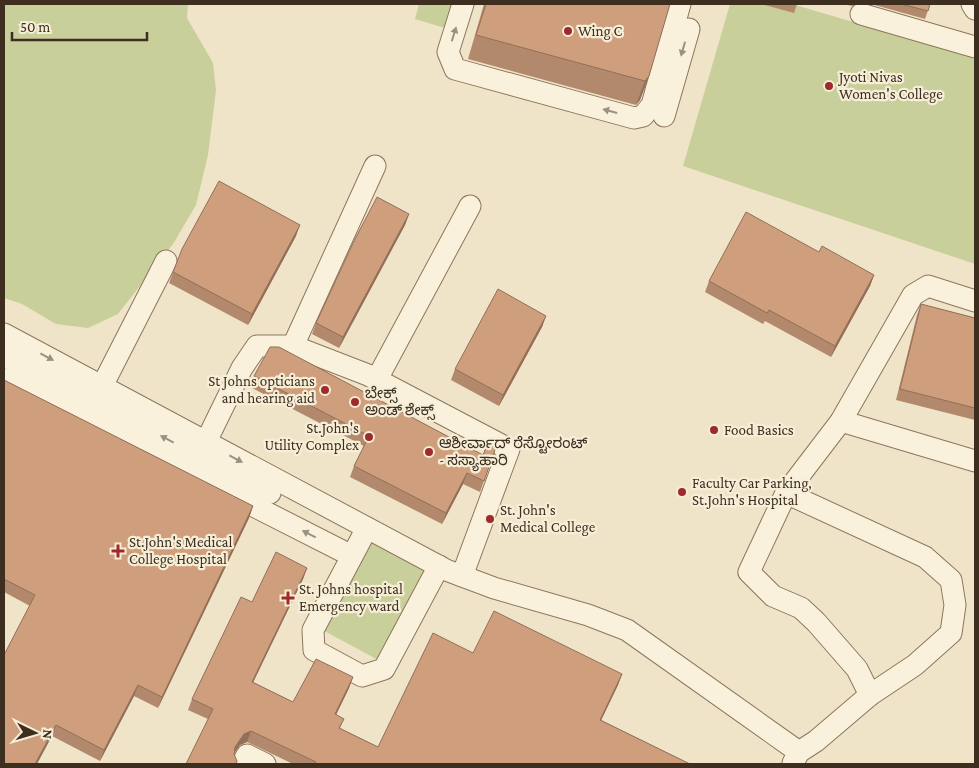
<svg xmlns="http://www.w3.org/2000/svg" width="979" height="768" font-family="'Crimson Pro','Noto Sans Kannada',serif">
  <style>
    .green { fill: #c9cf9b }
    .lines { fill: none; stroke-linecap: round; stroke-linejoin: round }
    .minor-casing { stroke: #8d765c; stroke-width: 23 }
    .minor { stroke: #faf1dc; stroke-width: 21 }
    .wall { fill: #b2896c }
    .shaded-wall { fill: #916f58 }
    .building { fill: #cf9f7d; stroke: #916f58 }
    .oneway { fill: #9c907e }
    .poi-dot { fill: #9e2a2b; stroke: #f7eed8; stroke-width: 2 }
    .labels { text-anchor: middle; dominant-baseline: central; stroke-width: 4.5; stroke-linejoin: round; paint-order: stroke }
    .poi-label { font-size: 15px; fill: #3d2e20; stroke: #f7eed8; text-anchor: start }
  </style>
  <rect width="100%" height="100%" fill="#f0e4c8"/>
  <g class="green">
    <path d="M4,4H188L187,18L213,63L216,90L208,155L196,205L173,244L118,314L88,328L56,324L22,304L4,298Z"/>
    <path d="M419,4H453L445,28L415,19Z"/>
    <path d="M730,4H792L975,58V264L683,166Z"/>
    <path d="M368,531L431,564L380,661L317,627Z"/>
  </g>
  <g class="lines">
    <g class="minor-casing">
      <g id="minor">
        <path d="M463,4L448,52L455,69L634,118L643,116L652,105L680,4"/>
        <path d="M972,4L975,9"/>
        <path d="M861,14L975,47"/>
        <path d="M664,116L689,29"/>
        <path d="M4,334L446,570L494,588L588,615L627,630L799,752"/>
        <path d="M293,346L375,166"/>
        <path d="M4,356L270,493"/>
        <path d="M4,379L352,556"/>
        <path d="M377,379L470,206"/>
        <path d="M96,398L166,261"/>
        <path d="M841,421L975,461"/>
        <path d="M199,456L242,368L257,346H293L368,375L509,449L462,576"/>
        <path d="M786,493L749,572L773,596L801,608L816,622L857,669L870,695"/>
        <path d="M367,528L313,630L314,650L362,676L384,669L439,566"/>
        <path d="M793,763L799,752L816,741L870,695L915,665L951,633L955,605L951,580L925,557L786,493L841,421L913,295L928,286L975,301"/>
        <path d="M242,764L247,755L265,764"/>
      </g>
    </g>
    <use href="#minor" class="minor"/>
  </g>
  <g class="wall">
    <path d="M484,4H670L649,76L640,100L636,105L468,59Z"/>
    <path d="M761,4H797L794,13Z"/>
    <path d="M843,4H855L852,6Z"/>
    <path d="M871,4H930L925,19Z"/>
    <path d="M409,214L405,225L339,348L312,334L316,323Z"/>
    <path d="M296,236L248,325L169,283L173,272Z"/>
    <path d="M819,252L874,275L870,286L831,357L765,321L763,324L705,292L709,281Z"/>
    <path d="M921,304L975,318V420L896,400L917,315Z"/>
    <path d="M546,316L542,327L499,406L451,380L455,369Z"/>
    <path d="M254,376L483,455L496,447L480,492L463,484L442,524L350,477L354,466L364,446L250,387Z"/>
    <path d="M4,380L253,506L249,518L158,708L134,696L100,761L52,736L30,606L4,592Z"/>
    <path d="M307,568L303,579L253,682L293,702L353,677L349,688L336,715L344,719L340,728L378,747L473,653L622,674L618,685L601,720L690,764H293L247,742L240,745L208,719L188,710L192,699L252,602Z"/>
  </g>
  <g class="shaded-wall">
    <path d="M649,76L640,100L636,105L645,81Z"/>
    <path d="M409,214L405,225L339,348L343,337Z"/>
    <path d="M300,225L296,236L248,325L252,314Z"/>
    <path d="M874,275L870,286L831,357L835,346Z"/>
    <path d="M546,316L542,327L499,406L503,395Z"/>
    <path d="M467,473L463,484L442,524L446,513Z"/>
    <path d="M253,506L249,518L158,708L162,697Z"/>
    <path d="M307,568L303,579L248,693L252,682Z"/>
    <path d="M622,674L618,685L596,731L600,720Z"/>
    <path d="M353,677L349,688L331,725L335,714Z"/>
    <path d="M138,685L134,696L100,761L104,750Z"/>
    <path d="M56,725L52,736L37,764H35Z"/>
    <path d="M251,731L247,742L240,745L231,758L235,747L244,734Z"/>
  </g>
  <g class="building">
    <path d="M486,4H670L649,76L645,81L476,35Z"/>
    <path d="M901,4H930L928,11Z"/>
    <path d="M219,181L300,225L252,314L173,272L182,249Z"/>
    <path d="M377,197L409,214L343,337L316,323L355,239Z"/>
    <path d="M746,212L819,252L822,246L874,275L835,346L769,310L767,313L709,281Z"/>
    <path d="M498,289L546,316L503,395L455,369Z"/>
    <path d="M921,304L975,318V408L900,389Z"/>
    <path d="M270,347H279L483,455L488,443L496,447L484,481L467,473L446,513L354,466L369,436L254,376Z"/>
    <path d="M4,380L253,506L162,697L138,685L104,750L56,725L35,764H4V655L35,595L4,579Z"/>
    <path d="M276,552L307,568L252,682L293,702L316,659L353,677L335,714L344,719L339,728L378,747L433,633L473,653L494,611L622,674L600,720L690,764H315L316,762L251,731L244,734L235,747L234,754L237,761L236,764H186L213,709L192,699L241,597L252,602Z"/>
  </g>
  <defs><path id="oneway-solid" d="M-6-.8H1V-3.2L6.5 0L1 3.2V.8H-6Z" transform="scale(1.25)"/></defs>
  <g class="oneway">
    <use href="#oneway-solid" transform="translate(454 34) rotate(-73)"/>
    <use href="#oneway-solid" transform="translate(683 49) rotate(106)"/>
    <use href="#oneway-solid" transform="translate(610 111) rotate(-165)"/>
    <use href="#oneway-solid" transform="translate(47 357) rotate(28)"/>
    <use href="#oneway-solid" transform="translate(167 439) rotate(-152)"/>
    <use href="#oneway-solid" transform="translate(236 459) rotate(28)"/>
    <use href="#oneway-solid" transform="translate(309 534) rotate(-153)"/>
  </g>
  <g class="poi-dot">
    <circle cx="568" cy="31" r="5"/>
    <circle cx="829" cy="86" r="5"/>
    <circle cx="325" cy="390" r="5"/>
    <circle cx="355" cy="402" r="5"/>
    <circle cx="714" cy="430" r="5"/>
    <circle cx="369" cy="437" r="5"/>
    <circle cx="429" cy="452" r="5"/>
    <circle cx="682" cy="492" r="5"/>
    <circle cx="490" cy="519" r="5"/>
    <path d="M115.5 543.5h5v5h5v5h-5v5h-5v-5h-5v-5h5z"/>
    <path d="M285.5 590.5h5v5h5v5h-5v5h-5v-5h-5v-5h5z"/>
  </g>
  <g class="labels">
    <g class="poi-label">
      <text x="578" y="31">Wing C</text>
      <text x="839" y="77">Jyoti Nivas<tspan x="839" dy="17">Women's College</tspan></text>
      <text x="315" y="381" text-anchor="end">St Johns opticians<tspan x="315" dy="17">and hearing aid</tspan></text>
      <text x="365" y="393">ಬೇಕ್ಸ್<tspan x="365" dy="17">ಅಂಡ್ ಶೇಕ್ಸ್</tspan></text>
      <text x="359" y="428" text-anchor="end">St.John's<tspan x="359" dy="17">Utility Complex</tspan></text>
      <text x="724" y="430">Food Basics</text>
      <text x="439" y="443">ಆಶೀರ್ವಾದ್ ರೆಸ್ಟೋರಂಟ್<tspan x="439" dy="17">- ಸಸ್ಯಾಹಾರಿ</tspan></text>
      <text x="692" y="483">Faculty Car Parking,<tspan x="692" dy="17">St.John's Hospital</tspan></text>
      <text x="500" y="510">St. John's<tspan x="500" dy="17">Medical College</tspan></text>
      <text x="129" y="542">St.John's Medical<tspan x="129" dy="17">College Hospital</tspan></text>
      <text x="299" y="589">St. Johns hospital<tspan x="299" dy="17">Emergency ward</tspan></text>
    </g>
  </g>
  <rect width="979" height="768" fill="none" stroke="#3d2e20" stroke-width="10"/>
  <g transform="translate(35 733) rotate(95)" stroke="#f7eed8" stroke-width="4" paint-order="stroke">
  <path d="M0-4L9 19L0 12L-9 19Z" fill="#3d2e20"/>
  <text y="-8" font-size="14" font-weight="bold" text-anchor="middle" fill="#3d2e20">N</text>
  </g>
  <path d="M12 32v8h135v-8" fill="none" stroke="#3d2e20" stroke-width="2.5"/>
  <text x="20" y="32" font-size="15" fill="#3d2e20" stroke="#f7eed8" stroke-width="4" paint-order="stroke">50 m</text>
</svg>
